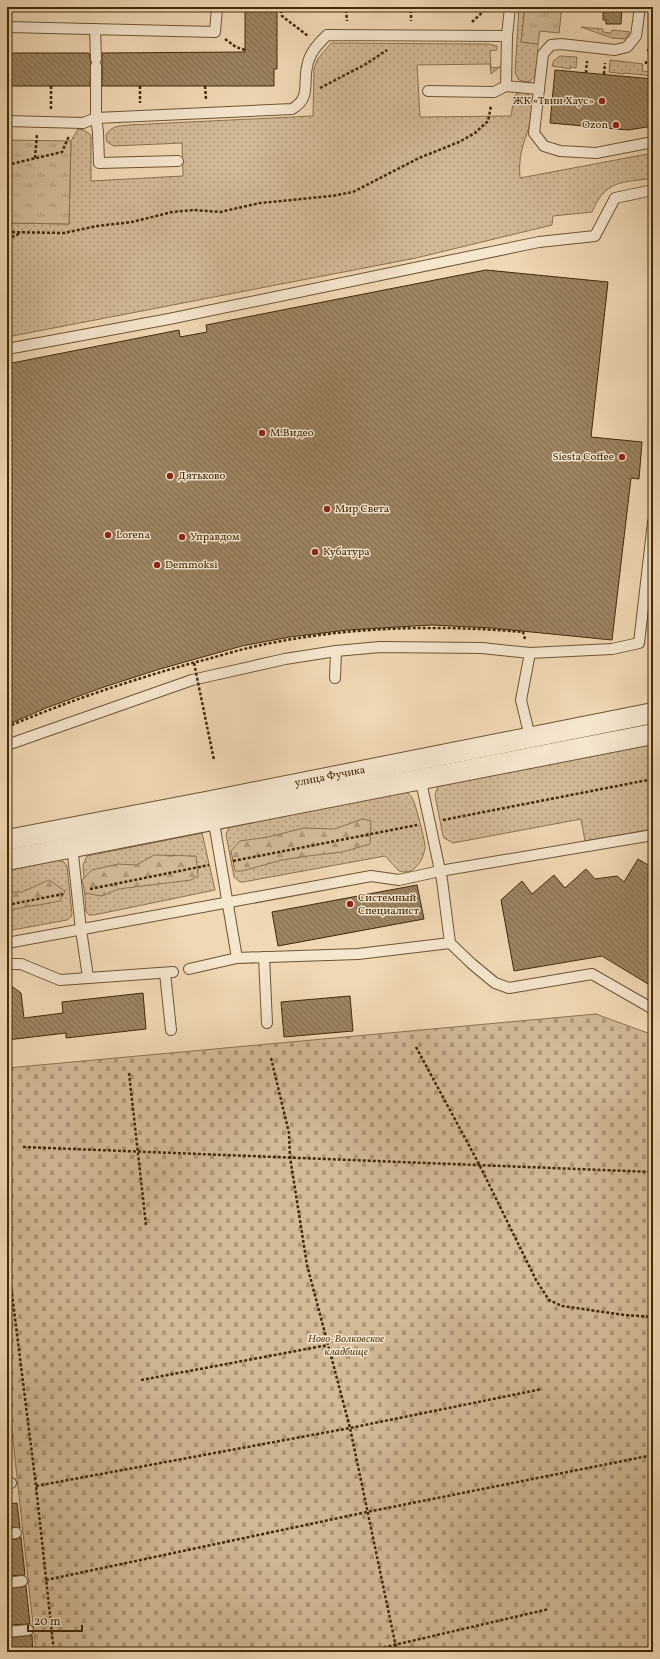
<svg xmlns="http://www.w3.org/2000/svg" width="660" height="1659" font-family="Vollkorn,serif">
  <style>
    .grass { fill: url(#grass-dots); stroke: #8a724f }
    .forest { fill: url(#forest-firs); stroke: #8a724f }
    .cemetery { fill: url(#cemetery-stones); stroke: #8a724f }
    .park { fill: url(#park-tufts); stroke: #8a724f }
    .building { fill: url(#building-back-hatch); stroke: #412a07 }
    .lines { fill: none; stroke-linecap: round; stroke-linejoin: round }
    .lane-casing { stroke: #6d5632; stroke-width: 12 }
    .street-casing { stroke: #6d5632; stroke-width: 22 }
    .path { stroke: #412a07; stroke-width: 2.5; stroke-dasharray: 3 2; stroke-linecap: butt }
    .lane { stroke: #f5e6ce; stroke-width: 10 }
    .street { stroke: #f5e6ce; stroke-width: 20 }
    .path-bridge { stroke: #412a07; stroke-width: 2.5; stroke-dasharray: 3 2; stroke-linecap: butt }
    .poi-dot { fill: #8f2418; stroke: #f5e6ce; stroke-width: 1.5 }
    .labels { text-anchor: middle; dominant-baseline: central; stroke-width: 3; stroke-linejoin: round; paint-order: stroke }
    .poi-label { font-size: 11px; fill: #412a07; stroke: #f5e6ce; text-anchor: start }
    .street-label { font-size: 11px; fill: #412a07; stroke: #f5e6ce }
    .park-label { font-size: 11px; font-style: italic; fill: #5e4724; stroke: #f5e6ce }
  </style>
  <defs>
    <pattern id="grass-dots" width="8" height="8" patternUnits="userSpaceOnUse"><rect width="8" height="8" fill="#d2ba97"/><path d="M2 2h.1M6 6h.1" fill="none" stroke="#ac9779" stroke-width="1.8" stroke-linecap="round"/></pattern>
    <pattern id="forest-firs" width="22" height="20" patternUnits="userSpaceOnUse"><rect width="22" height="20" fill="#d2ba97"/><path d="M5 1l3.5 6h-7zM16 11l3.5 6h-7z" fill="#ac9779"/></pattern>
    <pattern id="cemetery-stones" width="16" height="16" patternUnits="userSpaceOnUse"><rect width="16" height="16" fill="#d2ba97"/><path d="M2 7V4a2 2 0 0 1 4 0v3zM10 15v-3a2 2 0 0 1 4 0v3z" fill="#ac9779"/></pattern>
    <pattern id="park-tufts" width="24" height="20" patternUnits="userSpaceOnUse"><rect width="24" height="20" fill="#d2ba97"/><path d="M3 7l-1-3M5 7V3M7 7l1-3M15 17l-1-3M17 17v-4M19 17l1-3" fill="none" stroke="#ac9779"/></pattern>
    <pattern id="building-back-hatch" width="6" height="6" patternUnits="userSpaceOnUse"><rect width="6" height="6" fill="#9c8461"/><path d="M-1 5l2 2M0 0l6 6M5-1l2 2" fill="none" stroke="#816c4e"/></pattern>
  </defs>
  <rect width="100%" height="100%" fill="#f0d8b4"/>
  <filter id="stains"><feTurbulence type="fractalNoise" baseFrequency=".005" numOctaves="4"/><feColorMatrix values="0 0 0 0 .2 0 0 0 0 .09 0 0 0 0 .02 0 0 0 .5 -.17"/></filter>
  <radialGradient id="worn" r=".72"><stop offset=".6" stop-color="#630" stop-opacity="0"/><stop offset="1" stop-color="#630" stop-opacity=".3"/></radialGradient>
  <g class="grass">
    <path d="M519,7H525L521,42L538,44C537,56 540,79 527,82L519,80L515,73Z"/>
    <path d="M581,27L603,29V32L611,33L612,30L630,32L625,39L612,38Z"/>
    <path d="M331,43L488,44L497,46V50L490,51L491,68L500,67L491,74L490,64L417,65L420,117L511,116L514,98L518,92H525L531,97C537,119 521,140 520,162C519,167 520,173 520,178L653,153V178C622,183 606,179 592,212L553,216L552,225L416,258L7,337V223L69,224L71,141L78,129L84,130L91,135V181L183,176L182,143L114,146L107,142L106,135C111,126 119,126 128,125L313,116L314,69L317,60Z"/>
    <path d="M560,56L577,57L576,68L571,67L570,69L552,66L554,60Z"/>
    <path d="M610,60L643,64L642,71L653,72V76L624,73V74L609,72Z"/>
    <path d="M653,743V829L585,841L581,819L453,843L444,838L443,836L435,795L438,786Z"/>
    <path d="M405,792C408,793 411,795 412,798C415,801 426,844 425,848C423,861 414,876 399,871L385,856L243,882H240L234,877L226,834L230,826Z"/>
    <path d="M202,833L215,890L94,915H89L86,912L83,865L87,856Z"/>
    <path d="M57,860L64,862L67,866L72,914L71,917L67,920L7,931V871Z"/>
  </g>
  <g class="forest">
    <path d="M362,819L371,821L370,844L342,852L308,856L282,860L242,871H235L231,851L240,841L268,837L304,828L335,829Z"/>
    <path d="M154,855L196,856L198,876L191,880L118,889L102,896L85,893L82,880L92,870L118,864L136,865Z"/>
    <path d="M49,880L65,891L60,901C43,905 25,906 7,911V892H22Z"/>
  </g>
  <path class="cemetery" d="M596,1014L653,1035V1652H36L7,1385V1068Z"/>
  <g class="park">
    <path d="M525,7H562L559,33L540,31L538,44L521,42Z"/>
    <path d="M7,140L71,141L69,224L7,223Z"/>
  </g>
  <g class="building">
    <path d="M245,7H277V69H274V86H102V53L245,52Z"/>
    <path d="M603,7H622L621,24H606V20H603Z"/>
    <path d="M7,53H89L91,62L90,86H7Z"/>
    <path d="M555,70L653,79V126L628,130L550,123Z"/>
    <path d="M486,270L608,282L591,437L642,442L639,479L631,478L612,640L491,628L432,625L347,630L290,637L242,646L160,669L104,687L46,708L7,725V364L179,330L180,337L207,332L206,325Z"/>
    <path d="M638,859L653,868V987L602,956L514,971L501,900L522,881L532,894L554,875L565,888L586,869L595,879L617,876L624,882Z"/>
    <path d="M417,885L424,919L278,946L272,912Z"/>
    <path d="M7,983L21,993L24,1018L63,1013L62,1002L143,993L146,1029L66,1038V1033L7,1040Z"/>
    <path d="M350,996L353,1031L284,1037L281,1002Z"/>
    <path d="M17,1503L20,1528L7,1527V1504Z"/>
    <path d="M21,1537L25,1575L7,1576V1540L17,1539Z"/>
    <path d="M26,1586L30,1624L7,1625V1589Z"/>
    <path d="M32,1635L33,1652H7V1638Z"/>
  </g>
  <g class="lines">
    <g class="lane-casing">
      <g id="lane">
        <path d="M640,7L636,36L627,47L615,50L561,44L551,45L543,54L534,133L544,146L560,151L596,153L653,142"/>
        <path d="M7,27L215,32L217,7"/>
        <path d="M95,29L96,59"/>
        <path d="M96,66V118L98,132L99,163L178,161"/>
        <path d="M506,86L539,89"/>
        <path d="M428,91L494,92L506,86L507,36"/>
        <path d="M7,121L83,123L96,118L292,109C311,98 303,85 307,67C309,53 318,44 327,35L507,36L510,7"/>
        <path d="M7,349L169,319L539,242L595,236L615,198L653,190"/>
        <path d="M530,653L521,700L530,737"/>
        <path d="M335,678L336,651"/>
        <path d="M7,745L192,680L285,659L336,651L380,647L482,648L530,653L612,649L639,643L653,522"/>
        <path d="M420,777L442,880L450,943L472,964L495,983L509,988L592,974L653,1009"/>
        <path d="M213,817L237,958"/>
        <path d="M72,845L81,930L88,977"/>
        <path d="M7,943L371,876L399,880L440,871L653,835"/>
        <path d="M264,957L267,1023"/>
        <path d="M7,964H21L60,980L173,972"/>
        <path d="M189,969L237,958L358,954L450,943"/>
        <path d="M165,973L171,1030"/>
        <path d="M7,1484L11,1483"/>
        <path d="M7,1534L16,1533"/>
        <path d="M7,1583L22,1581"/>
        <path d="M7,1632L28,1630"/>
      </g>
    </g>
    <g class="street-casing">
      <g id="street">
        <path d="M7,840L211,801L653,713"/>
        <path d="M7,860L653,734"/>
      </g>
    </g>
    <g class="path">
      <path d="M281,10L282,16L308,36"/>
      <path d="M346,10L347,21"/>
      <path d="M411,10V21"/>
      <path d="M472,22L488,7"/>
      <path d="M225,39L236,47L245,50"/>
      <path d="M647,50L653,51"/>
      <path d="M646,61V64H653"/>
      <path d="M586,73L587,61"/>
      <path d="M604,74L605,63"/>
      <path d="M51,86V109"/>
      <path d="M140,86V103"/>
      <path d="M205,86L206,99"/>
      <path d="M320,88L366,64L387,50"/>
      <path d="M35,158L37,134"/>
      <path d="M7,165L62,152L69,136"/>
      <path d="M7,232L64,233L97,226L132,222L172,212L194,210L220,212L260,203L332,196L353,192L419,158L459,142L475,133L488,121L491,106"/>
      <path d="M7,239L21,233"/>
      <path d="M7,727C68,701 131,680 196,662C213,658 231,652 248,648C337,627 432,624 523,632L525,639"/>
      <path d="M443,820L653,779"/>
      <path d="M233,861L417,825"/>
      <path d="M90,889L209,865"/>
      <path d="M7,905L63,894"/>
      <path d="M416,1047L479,1164L536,1280L549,1300L562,1306L624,1315L653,1317"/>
      <path d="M271,1058L289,1133L290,1157L307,1265L350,1428L397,1652"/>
      <path d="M129,1073L146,1225"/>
      <path d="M23,1147L653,1172"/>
      <path d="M7,1254L36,1486L54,1652"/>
      <path d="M141,1380L328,1345"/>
      <path d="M36,1486L350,1428L542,1389"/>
      <path d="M46,1580L367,1512L653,1455"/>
      <path d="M364,1652L549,1609"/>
    </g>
    <use href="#lane" class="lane"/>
    <use href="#street" class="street"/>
    <path class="path-bridge" d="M194,663L214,760"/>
  </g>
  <g class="poi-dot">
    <circle cx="602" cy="101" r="4"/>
    <circle cx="616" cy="125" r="4"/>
    <circle cx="262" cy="433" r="4"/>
    <circle cx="622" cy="457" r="4"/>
    <circle cx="170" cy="476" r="4"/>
    <circle cx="327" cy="509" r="4"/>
    <circle cx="108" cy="535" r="4"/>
    <circle cx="182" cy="537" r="4"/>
    <circle cx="315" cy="552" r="4"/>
    <circle cx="157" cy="565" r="4"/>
    <circle cx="350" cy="904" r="4"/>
  </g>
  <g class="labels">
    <g class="poi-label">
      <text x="594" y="101" text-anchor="end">ЖК «Твин Хаус»</text>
      <text x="608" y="125" text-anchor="end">Ozon</text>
      <text x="270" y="433">М.Видео</text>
      <text x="614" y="457" text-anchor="end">Siesta Coffee</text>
      <text x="178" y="476">Дятьково</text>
      <text x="335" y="509">Мир Света</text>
      <text x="116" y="535">Lorena</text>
      <text x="190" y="537">Управдом</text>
      <text x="323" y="552">Кубатура</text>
      <text x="165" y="565">Demmoksi</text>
      <text x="358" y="898">Системный<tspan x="358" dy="13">Специалист</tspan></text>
    </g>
    <g class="street-label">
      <text transform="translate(330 777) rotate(-11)">улица Фучика</text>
    </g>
    <g class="park-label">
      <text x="346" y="1339">Ново-Волковское<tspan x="346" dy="13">кладбище</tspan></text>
    </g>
  </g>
  <rect width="660" height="1659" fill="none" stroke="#f0d8b4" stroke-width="24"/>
  <rect x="8" y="8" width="644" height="1643" fill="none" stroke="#412a07" stroke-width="2"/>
  <rect x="12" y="12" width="636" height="1635" fill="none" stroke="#412a07"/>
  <path d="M28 1625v6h54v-6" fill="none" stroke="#412a07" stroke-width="2"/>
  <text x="34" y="1625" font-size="12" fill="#412a07" stroke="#f5e6ce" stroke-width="3" paint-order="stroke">20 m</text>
  <rect width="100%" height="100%" filter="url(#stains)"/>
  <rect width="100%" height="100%" fill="url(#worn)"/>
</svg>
